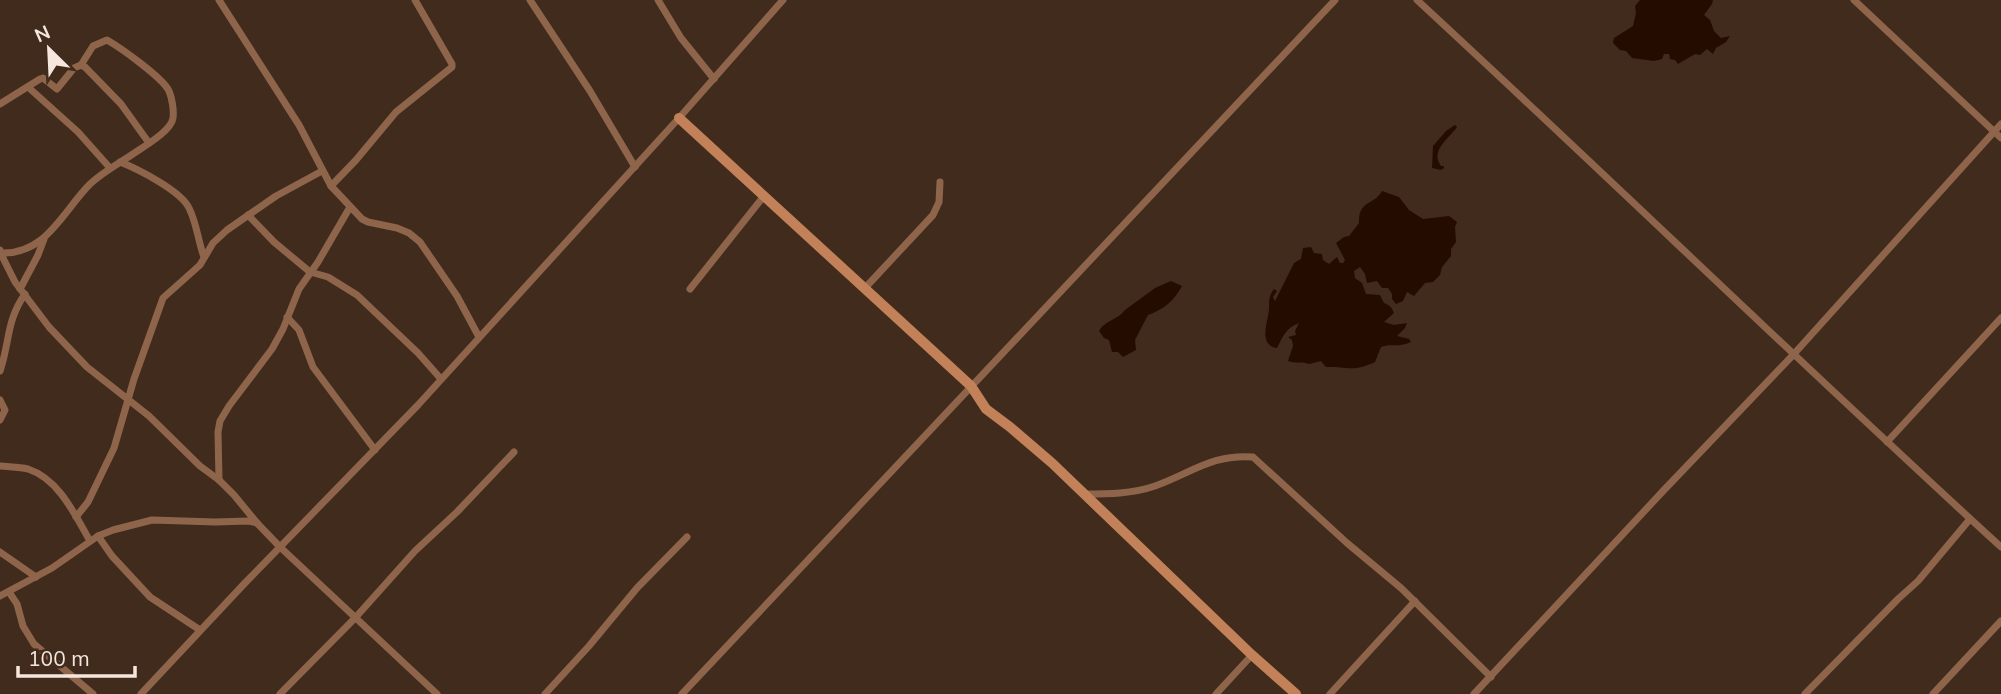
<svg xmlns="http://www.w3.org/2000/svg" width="2001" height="694" font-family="Mulish,sans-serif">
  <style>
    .water { fill: #250c00 }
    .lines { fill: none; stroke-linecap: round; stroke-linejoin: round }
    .street { stroke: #8e654b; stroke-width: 7 }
    .secondary { stroke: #c28158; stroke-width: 10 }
  </style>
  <rect width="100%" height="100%" fill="#412b1d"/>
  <g class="water">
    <path d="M1640,0H1713L1712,4L1704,15L1710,20L1714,31L1721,38L1730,36L1726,42L1716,48L1713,54L1707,49L1700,55L1695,54L1678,64L1675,60L1670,59L1669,54H1664L1662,59L1654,61L1632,58L1626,51L1620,50L1613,43L1614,38L1633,26L1636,13L1635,6Z"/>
    <path d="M1455,125L1457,127C1448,140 1430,150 1441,166H1444V168L1441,170L1432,168L1433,146L1446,131Z"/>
    <path d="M1382,191L1399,197L1409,210L1423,219L1449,216L1457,222L1455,227L1456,242L1451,249V256L1442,267L1440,275L1433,282L1425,283L1414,296L1407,292L1403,301L1396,304L1392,299V294L1388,288H1382L1377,281L1367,283L1365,274L1360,267L1354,271L1355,278L1362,283L1366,294L1380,295L1384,303C1390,305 1392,308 1394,313L1384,322L1394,325L1407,323L1405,328L1397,336L1409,339L1411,342C1398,348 1391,343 1381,347L1375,362C1351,373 1350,366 1326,367L1321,361L1309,364C1302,361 1295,364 1288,361L1293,346L1292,340L1288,337L1296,335L1295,331L1299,323C1286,328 1283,336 1277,348C1260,345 1266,327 1268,316C1271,304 1266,300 1274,289L1277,291L1273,297L1275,301L1294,263L1301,259L1303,248L1311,247L1314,253L1322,254L1323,260L1329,264L1337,257L1340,263H1343L1345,260L1336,243L1344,237L1349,236L1359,223C1358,200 1375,205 1382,191Z"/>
    <path d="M1171,281L1182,286C1174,301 1164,309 1148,315L1135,340L1136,350L1123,357L1118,352H1112L1109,340L1104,338L1099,331C1104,321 1119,319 1125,310L1155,288Z"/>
  </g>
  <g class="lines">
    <g class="street">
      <path d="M219,0L299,125L331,186L362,219L368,222L397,228L409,233L420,242L457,296L479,337"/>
      <path d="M530,0L590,91L635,167"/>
      <path d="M658,0L681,38L714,79"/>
      <path d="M1417,0C1613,181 1804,367 2001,547"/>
      <path d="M1854,0L2001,138"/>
      <path d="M81,65L85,67L121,104L149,143"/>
      <path d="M28,87L78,132L110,168"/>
      <path d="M0,104L40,79L43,78L57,89L74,68L81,65L93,46L107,40C121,48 163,78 169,91C172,98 174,110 173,118C171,132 141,148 130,156C116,165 102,173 90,184C63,211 46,255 1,253"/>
      <path d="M120,162C138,169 181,191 189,208C197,224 198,241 204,257"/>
      <path d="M331,186L356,160L396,112L452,67V64L415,0"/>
      <path d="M248,215L274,242L310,272L328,277L357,295L418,353L441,379"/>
      <path d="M0,250L4,260L15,282L49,327L87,367L149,416L200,466L219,480L234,495L257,523"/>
      <path d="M865,288L933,215L939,202L940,182"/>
      <path d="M20,289L38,255L44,239"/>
      <path d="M690,289L764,196"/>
      <path d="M287,317L299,330L313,367L375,450"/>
      <path d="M0,371C10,342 6,321 25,294"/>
      <path d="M0,400L5,410L0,420"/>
      <path d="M1887,442L2001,318"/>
      <path d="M0,466C9,467 19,467 28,469C59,479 75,515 90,541"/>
      <path d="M219,480L218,432L220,421L229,406L272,349L283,329L299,289L318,262L350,207"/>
      <path d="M1084,494C1108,494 1132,494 1155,486C1192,473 1211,454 1253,457L1347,543L1401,588L1491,677"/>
      <path d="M76,517L88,502L114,448L134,379L163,298L200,265L213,243L227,230L276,196L322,171"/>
      <path d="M98,536L112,556L150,597L200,630"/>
      <path d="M0,552L36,577"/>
      <path d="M9,592L17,604L23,626L34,644L93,694"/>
      <path d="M0,596L52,568L98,536L113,530L152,520L215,522L249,521L257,523L280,547L437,694"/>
      <path d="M141,694L244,584L418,405L679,118L783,0"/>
      <path d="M280,694L356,617L415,551L457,512L514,452"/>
      <path d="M545,694L589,646L637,588L687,537"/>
      <path d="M682,694L1335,0"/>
      <path d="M1216,694L1252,655"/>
      <path d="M1330,694L1415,601"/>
      <path d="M1474,694L1664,490L1793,355L2001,124"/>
      <path d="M1805,694L1898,599L1918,581L1970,519"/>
      <path d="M1933,694L2001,621"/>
    </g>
    <path class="secondary" d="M679,118L971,386L986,409L1010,427L1052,463L1252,655L1296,694"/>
  </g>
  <g transform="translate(49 49) rotate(336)" stroke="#412b1d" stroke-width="5" paint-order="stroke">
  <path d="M0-5L12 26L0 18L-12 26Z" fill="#f6e7de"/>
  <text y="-10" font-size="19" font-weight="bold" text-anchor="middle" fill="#f6e7de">N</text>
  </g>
  <path d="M18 666v10h117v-10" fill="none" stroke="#f6e7de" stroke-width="3.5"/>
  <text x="28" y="666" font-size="21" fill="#f6e7de" stroke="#412b1d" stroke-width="5" paint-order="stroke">100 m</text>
</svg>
